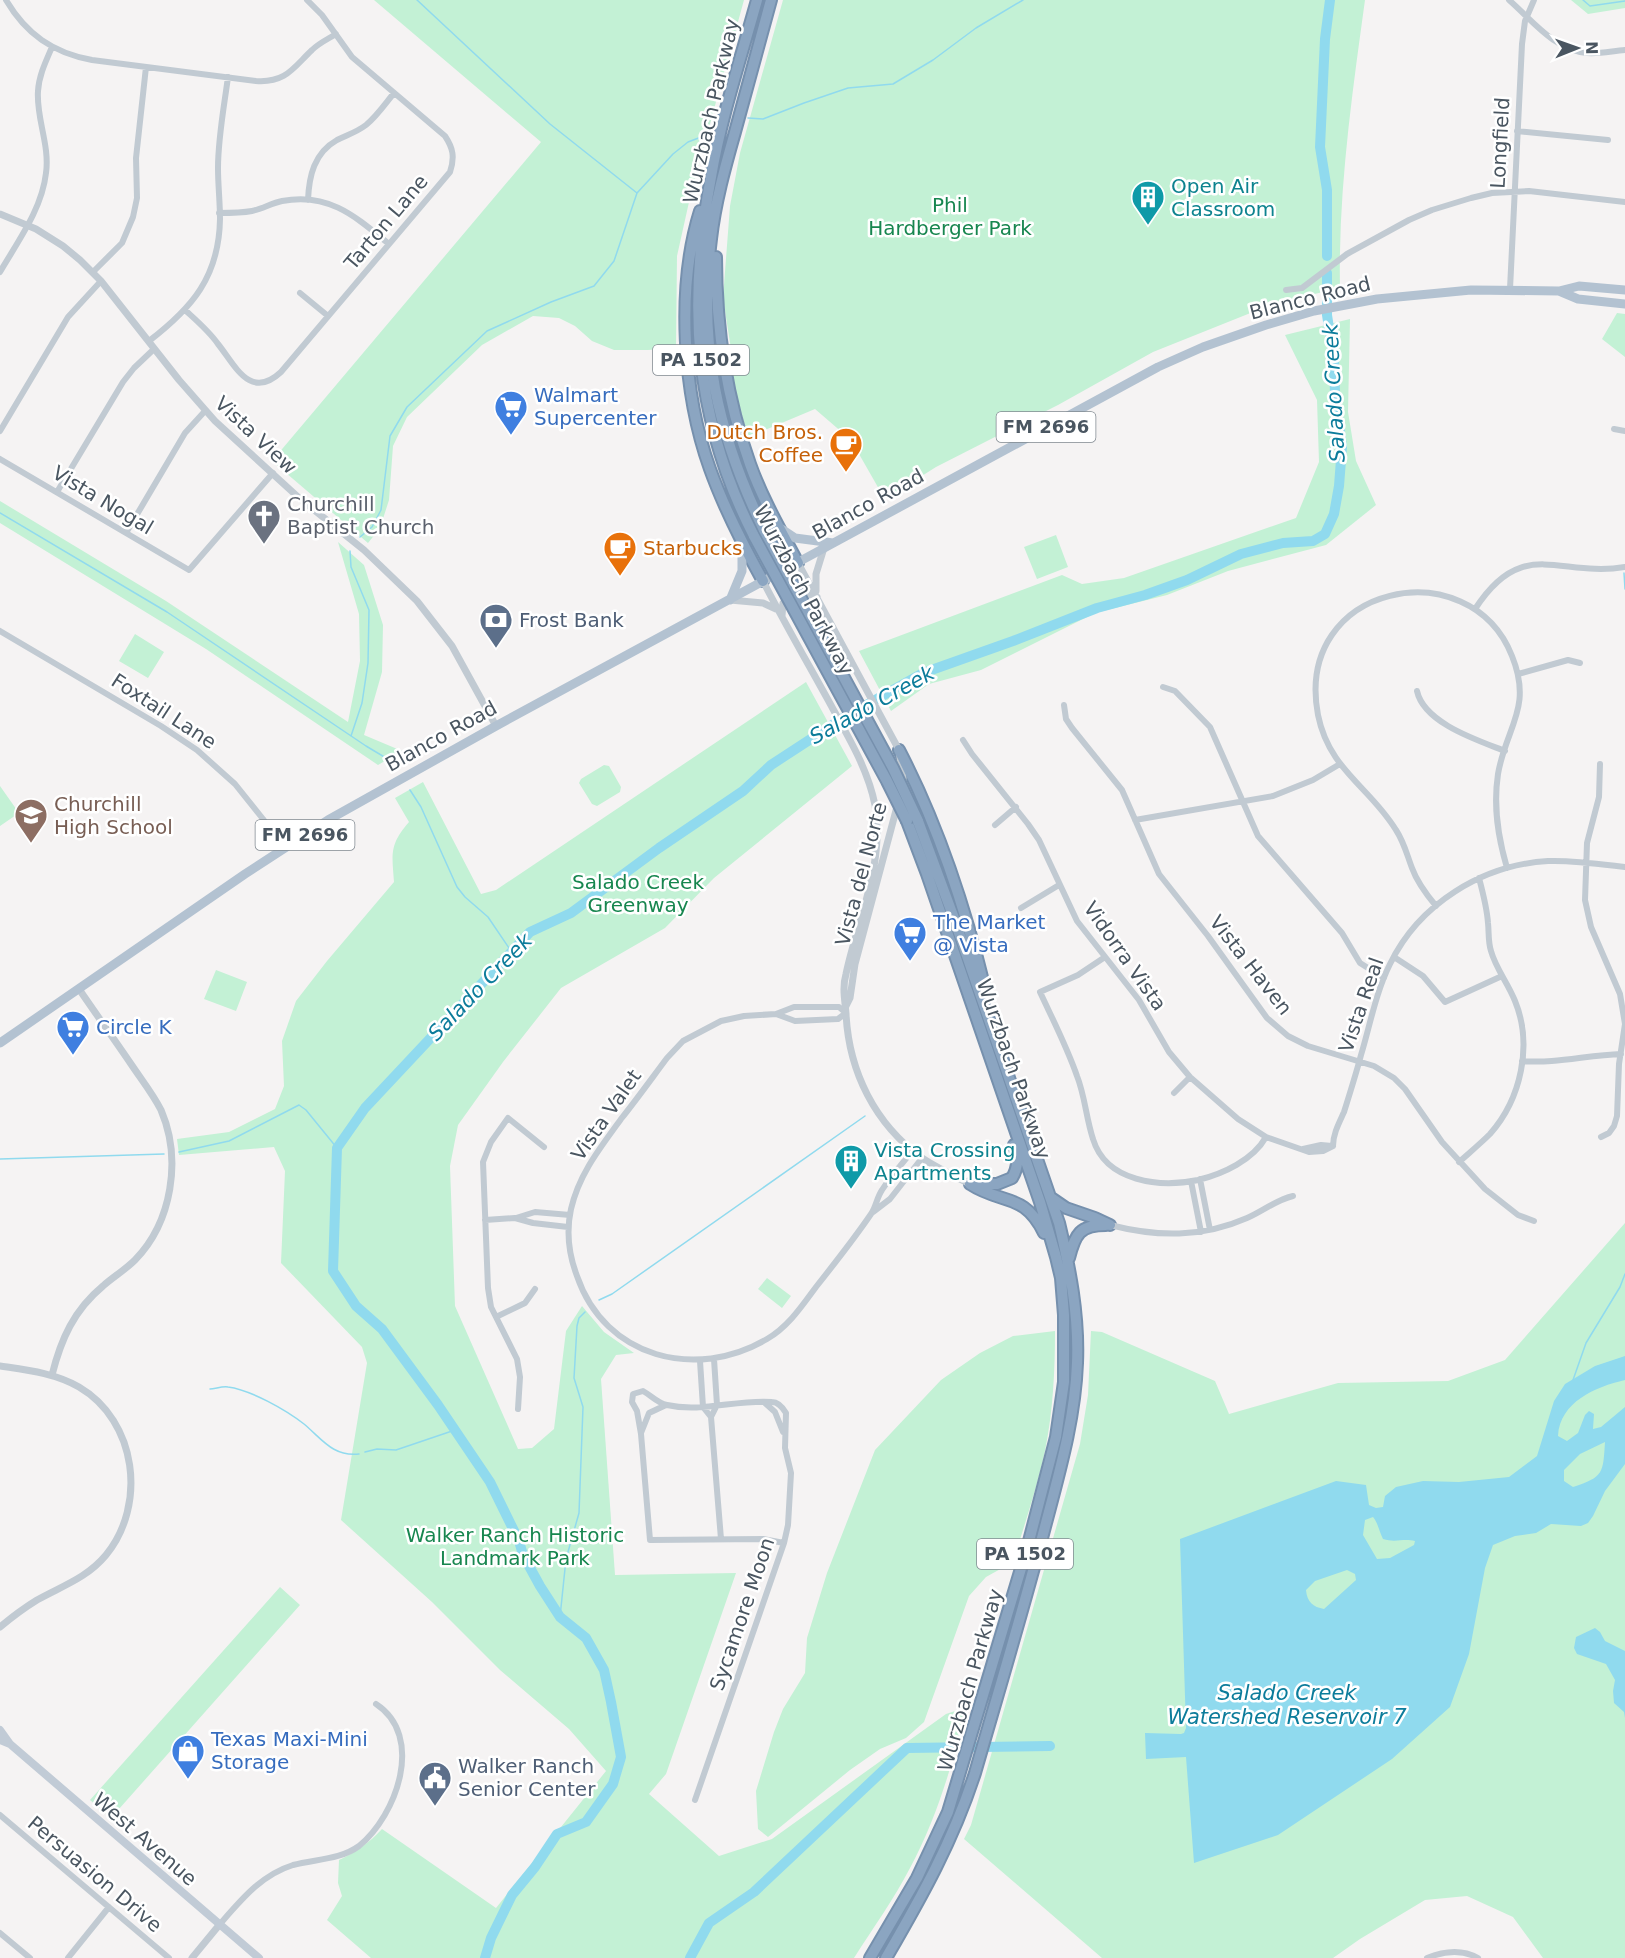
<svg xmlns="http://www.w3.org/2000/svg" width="1625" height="1958" font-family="'DejaVu Sans',sans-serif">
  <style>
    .green { fill: #c3f1d5 }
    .water { fill: #90daee; fill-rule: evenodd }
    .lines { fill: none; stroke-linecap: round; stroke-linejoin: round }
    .stream { stroke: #90daee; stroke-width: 1.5 }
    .river { stroke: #90daee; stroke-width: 10 }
    .motorway-casing { stroke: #7690ad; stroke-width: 14 }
    .minor { stroke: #c1cad2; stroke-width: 6 }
    .tertiary { stroke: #c1cad2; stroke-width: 7 }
    .secondary { stroke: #c1cbd6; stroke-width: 8 }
    .primary { stroke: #b3c2d1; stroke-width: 9 }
    .motorway { stroke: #8ba5c1; stroke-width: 10 }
    .motorway-bridge-casing { stroke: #7690ad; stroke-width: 14; stroke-linecap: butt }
    .motorway-bridge { stroke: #8ba5c1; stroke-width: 10 }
    .labels { text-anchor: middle; stroke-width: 5; stroke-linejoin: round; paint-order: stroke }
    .shield { fill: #fff; stroke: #808990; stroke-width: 1.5 }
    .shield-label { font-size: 18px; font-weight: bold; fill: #4a5661 }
    .street-label { font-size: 20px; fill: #4a5661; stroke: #fff }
    .culture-label { font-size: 20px; fill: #0d838f; stroke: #fff; text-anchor: start }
    .park-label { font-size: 20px; fill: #17864f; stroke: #fff }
    .shop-label { font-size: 20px; fill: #366cbe; stroke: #fff; text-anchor: start }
    .food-label { font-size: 20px; fill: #c56008; stroke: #fff; text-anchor: end }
    .worship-label { font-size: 20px; fill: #5b616d; stroke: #fff; text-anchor: start }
    .service-label { font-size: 20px; fill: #4e5e75; stroke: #fff; text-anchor: start }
    .education-label { font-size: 20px; fill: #785e54; stroke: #fff; text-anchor: start }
    .water-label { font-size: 21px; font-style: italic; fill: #0c7c9b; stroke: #fff }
  </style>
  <rect width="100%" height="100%" fill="#f5f3f3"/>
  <path class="green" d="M374,0H744L691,193L677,256L676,348L648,350H614L592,341L575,326L559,318L533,316L482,345L407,417L393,446L389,500L380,528L368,543L272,461L541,142Z
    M783,0H1365C1352,95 1338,192 1340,288L1289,300L1253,312L1153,352L1058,405L936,467L898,491L883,496L851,440L815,409L748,437L736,395L727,350L731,349L723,298L730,206L740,153Z
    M1571,0H1625V8L1588,14Z
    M1617,313L1625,314V357L1602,339Z
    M1350,319L1348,412L1356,461L1376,505L1326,545L1228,571L1167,595L1095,613L981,670L929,684L891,711L859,651L1062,575L1082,584L1124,578L1296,518L1319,462L1317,400L1285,335Z
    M0,501L166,601L348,722L360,661L359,614L338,542L364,565L383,625L382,672L364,735L402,751L378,765L206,649L0,523Z
    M1056,535L1068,567L1037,579L1024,547Z
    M135,634L164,652L148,678L119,661Z
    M806,682L852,766L714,878L665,928L561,988L503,1062L458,1125L450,1166L455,1306L518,1449L532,1448L554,1429L566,1331L582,1306L604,1332L634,1353L616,1355L601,1379L615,1575L736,1573L666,1774L649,1794L719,1856L772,1839L946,1714L967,1707C953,1762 937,1818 910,1868C894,1899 873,1928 854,1958H371L327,1920L342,1896L338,1883L339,1860C356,1852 369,1843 382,1829L496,1908L606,1771L569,1729L500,1670L432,1602L341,1520L367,1363L362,1347L281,1263L285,1171L274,1147L179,1155L177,1139L229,1132L275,1109L284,1086L282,1041L296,1001L327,961L394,882C392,854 389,845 409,822L395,798L423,782L481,894L496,890Z
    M604,765L609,766L621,787L620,792L597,806L592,804L579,783L581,779Z
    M0,786L19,813L0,826Z
    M216,970L247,982L236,1011L204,999Z
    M1625,1223V1958H1543L1513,1917L1467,1896L1425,1900L1360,1939L1333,1958H1102L964,1839L971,1825L1080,1444L1088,1395L1091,1331L1102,1332L1215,1381L1229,1414L1338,1383L1448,1381L1505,1360Z
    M767,1278L791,1296L782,1308L758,1289Z
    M1055,1331C1055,1372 1053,1411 1045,1451C1037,1488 1024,1526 1013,1562L986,1577L969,1596L924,1722L906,1738L880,1749L850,1770L768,1837L758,1829L756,1791L774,1732L783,1709L805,1673L807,1638L827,1573L875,1450L941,1380L980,1353L1013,1336Z
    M280,1587L300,1605L111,1818L90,1800Z"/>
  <path class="water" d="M1625,1356V1380C1595,1387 1560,1402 1558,1436L1567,1441L1578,1433L1585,1415L1589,1411L1594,1414L1593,1429L1601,1427L1625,1407V1464L1605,1491L1593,1516L1588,1523L1581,1526L1551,1524L1536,1533L1515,1536L1493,1545L1485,1568L1469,1654L1450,1707L1392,1759L1278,1835L1194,1863L1186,1757L1146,1759L1145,1733L1181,1734L1184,1733L1186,1728L1180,1539L1336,1481L1366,1485L1369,1505L1376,1508L1383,1507L1385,1496L1396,1487L1423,1481L1459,1482L1509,1477L1537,1456L1554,1401L1565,1384L1595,1366ZM1605,1442C1603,1473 1604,1477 1573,1487L1564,1481V1470L1580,1454ZM1373,1517C1378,1523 1379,1531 1383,1539C1396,1543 1403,1538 1415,1541L1414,1545L1390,1558L1377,1559L1363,1535L1365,1520ZM1347,1570L1355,1574L1356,1580L1324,1609C1313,1607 1307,1602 1306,1590L1315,1581Z
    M1595,1628L1600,1632L1605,1641L1625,1651V1718L1624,1712L1614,1703L1613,1691L1615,1680L1606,1664L1577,1654L1574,1648L1576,1637Z"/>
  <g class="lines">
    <path class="stream" d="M417,0L550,124L637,193
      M1583,0L1590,6L1625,1
      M748,118L763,119L804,103L848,88L893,84L933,60L976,28L1023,0
      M0,513L167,612L366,746L396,764
      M360,537L372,527L381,510L390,436L407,407L487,331L551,302L594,286L614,261L637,193L673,154L688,142L709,134
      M350,551L351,567L369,610L368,663L362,703L351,736
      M1624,573L1625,589
      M410,790L421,807L457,887L465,897L488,917L511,951
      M179,1152L229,1141L299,1105L306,1110L337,1148
      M0,1159L164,1154
      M599,1300L612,1294L865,1116
      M1573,1380L1586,1343L1620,1287L1625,1274
      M210,1389C215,1389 222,1386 228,1387C251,1390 286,1410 304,1424C322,1439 333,1457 359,1454
      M365,1452L377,1449L396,1450L455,1430
      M560,1617L566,1559L579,1513L583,1407L574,1378L577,1326L579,1318L585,1312"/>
    <path class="river" d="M1327,256V190L1320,147L1325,39L1330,0
      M485,1958L491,1938L512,1895L535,1867L557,1834L586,1822L613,1784L621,1757L611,1702L604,1670L586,1638L560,1617L540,1586L523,1555L519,1541L490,1482L438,1405L382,1329L356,1306L333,1271L337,1148L365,1108L530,932L571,913L659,848L743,791L771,765L843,718L923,673L1013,641L1097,608L1145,595L1187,580L1241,554L1283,543L1313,541L1325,534L1334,514L1339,486L1342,447L1335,393L1334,360L1327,315V273
      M690,1958L709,1923L754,1892L907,1748L1050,1746"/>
    <g class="motorway-casing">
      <path id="motorway" d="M700,211C676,288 683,394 710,469C724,508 743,545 763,581
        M716,257C716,328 726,397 750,464C762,498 781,531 798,563
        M764,530C717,434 698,345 711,239C715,203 725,167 735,132C747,88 759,44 771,0
        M754,536C694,419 687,305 711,177C721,117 741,58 757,0
        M899,750C938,825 965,907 985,989
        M970,1184H997L1012,1178C1019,1166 1018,1157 1014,1145
        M970,1184C1002,1205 1024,1192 1044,1233
        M1050,1197L1066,1208L1095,1218L1110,1225
        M1069,1258C1075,1234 1080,1225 1106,1225
        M870,1958L917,1878L948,1812L1028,1545L1056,1437L1064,1382V1315L1061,1278L1056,1257L1040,1202L927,874L907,821
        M886,1958C922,1896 953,1841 975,1773C999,1690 1024,1607 1046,1523C1060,1470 1075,1418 1077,1363C1079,1315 1070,1269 1059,1223L955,921L918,821"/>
    </g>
    <path class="minor" d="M6,0C26,34 53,53 92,60L256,81C286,83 293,68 312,50C319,43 328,39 336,34
      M1509,0C1532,20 1554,50 1587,53C1600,54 1612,51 1625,50
      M1517,131L1608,140
      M308,200C309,176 314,153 337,140C347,135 357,132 366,125C377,116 385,104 394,93
      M219,213C230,213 241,213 252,211C262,209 272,203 282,201C329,192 356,217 389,244
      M0,272C18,241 42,209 46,173C50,145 36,118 38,91C39,75 46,61 52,47
      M93,272L122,243L133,217L137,198L136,158L146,67
      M1510,289L1522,44L1525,21L1534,0
      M1286,290L1302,288L1347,254L1409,220L1432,210L1471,198L1492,193L1529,191L1625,202
      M300,293L328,316
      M185,310C197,321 209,331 218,344C235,365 250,401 281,372L450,172C455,157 453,148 445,136L352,57L322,15L307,0
      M149,341C192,308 219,277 220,219C220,202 218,185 218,168C218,138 224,107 228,77
      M1614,429L1625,431
      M0,431L68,317L101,281
      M0,459L189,570L273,473
      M57,492L123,382L134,368L154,349
      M126,533L185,433L205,411
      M1475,609C1523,535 1559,578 1625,567
      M0,631L161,726L197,750L235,784L263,819L283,849
      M1518,674L1568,660L1580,663
      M1163,687L1175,691L1210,727L1258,836L1342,933L1360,963L1384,978
      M1417,691C1424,723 1477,740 1505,751
      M1064,705L1066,719L1072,728L1122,790L1159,874L1208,936L1267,1018L1288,1036L1308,1046L1374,1066L1394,1078L1405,1089L1442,1142L1485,1189L1518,1215L1534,1221
      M963,740L972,754L1028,824L1039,840L1077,921L1139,1000L1169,1052L1190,1077L1238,1119L1266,1137L1309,1152L1323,1151L1333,1146
      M1600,764L1599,797L1587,843L1585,900L1591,927L1620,994L1625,1024L1619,1064L1617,1116L1614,1126L1609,1133L1601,1137
      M1135,820L1273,796L1313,780L1340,764
      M995,825L1016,807
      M1436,906C1426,894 1417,882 1412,868C1407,855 1404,842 1396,830C1370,787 1329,770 1318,715C1293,583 1470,549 1512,656C1533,708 1506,727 1498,774C1493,807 1498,837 1507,868
      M1021,908L1059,885
      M1105,957L1078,975L1040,992C1053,1020 1067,1047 1077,1076C1085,1096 1086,1118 1093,1139C1106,1182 1160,1188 1198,1180C1223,1174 1253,1160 1266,1137
      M1394,957L1423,976L1445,1002L1502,976
      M776,1014L795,1021L838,1019L846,1013L839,1007H794L776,1014L744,1016L721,1021L683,1041L667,1058C652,1078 637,1099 621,1119C600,1148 579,1174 571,1209C566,1232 569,1255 577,1276C605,1358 696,1381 767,1339C788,1327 802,1306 816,1287C835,1263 854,1239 871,1214C876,1207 877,1197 882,1190C891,1176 903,1163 913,1150
      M1522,1061C1556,1064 1587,1055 1621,1054
      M1174,1093L1190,1077
      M1333,1146C1333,1134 1339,1123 1344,1112C1350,1093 1356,1074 1361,1055C1370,1025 1376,992 1390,964C1419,904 1482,865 1548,861C1573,860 1600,864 1625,867
      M1303,1149L1321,1145L1332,1146
      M1459,1162C1469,1153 1480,1144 1490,1134C1521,1099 1533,1045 1515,1001C1508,983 1496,969 1491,951C1488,942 1489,932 1488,923C1487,908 1483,893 1479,878
      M1200,1179L1210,1230
      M1191,1181L1201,1232
      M873,1212L890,1199L922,1158
      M516,1218L535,1212L570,1215
      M485,1220L515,1218L533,1223L568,1227
      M1110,1225C1157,1237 1202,1238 1247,1218C1263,1211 1276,1200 1293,1196
      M496,1317L525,1303L535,1289
      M714,1359L717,1405L711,1417L721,1539
      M700,1361L703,1407L711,1417
      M765,1403L775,1412L783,1432
      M518,1409L520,1377L517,1359L491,1307L488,1288L483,1162L491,1142L508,1118L544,1147
      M641,1433L649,1413L666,1405
      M695,1800L784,1543L788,1525L791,1473L785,1448L786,1413C783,1408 778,1402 772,1402C737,1399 702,1413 667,1405C657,1403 652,1396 643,1391L633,1394L632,1402L637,1411L641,1434L650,1540L763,1539L784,1543
      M0,1815L169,1958
      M220,1924C241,1900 261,1875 293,1865C315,1859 340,1860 359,1846C397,1815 425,1736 376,1704
      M0,1933L30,1958
      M68,1958L109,1907
      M1427,1958C1444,1951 1462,1949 1478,1958"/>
    <path class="tertiary" d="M0,214L36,229L63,246L80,260L101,281L179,380L215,421L298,497L364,550L417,601L452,646L496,726
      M798,563L899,750L903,778L902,786
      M763,581C785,624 810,667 833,709C850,740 868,770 875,805C885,865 858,917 846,974C842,988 845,1000 846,1014C849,1072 875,1124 922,1158C937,1168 954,1176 970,1184
      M816,591V574L824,548
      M730,600L763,603L776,609
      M782,616L783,603C794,593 803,591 817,597
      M846,1006L850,998L855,964L898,803
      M0,1366C27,1370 55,1373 79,1387C137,1421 147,1505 106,1555C87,1578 62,1586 37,1600C24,1608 12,1617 0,1627
      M52,1375C61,1339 74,1310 103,1286C113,1277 125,1270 135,1260C172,1222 182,1159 161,1110C153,1094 141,1079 131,1064C114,1039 96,1014 79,989
      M192,1958L220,1924"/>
    <path class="secondary" d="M0,1730L10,1744
      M0,1740L10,1744L259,1958"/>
    <path class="primary" d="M1559,291L1578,299L1625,304
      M780,528L795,538L833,543
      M730,600L742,571V543
      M0,1043L245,874L328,820L496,726L1158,367L1203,347L1266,325L1314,311L1377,299L1471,290L1559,291L1579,286L1625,290"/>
    <use href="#motorway" class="motorway"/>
    <g class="motorway-bridge-casing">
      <path id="motorway-bridge" d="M764,530L893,768L918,821
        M754,536L887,781L907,821"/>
    </g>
    <use href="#motorway-bridge" class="motorway-bridge"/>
  </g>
  <defs>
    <g id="building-pin" transform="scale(1.725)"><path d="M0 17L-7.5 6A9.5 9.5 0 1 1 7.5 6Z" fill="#0f9aa8" stroke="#fff"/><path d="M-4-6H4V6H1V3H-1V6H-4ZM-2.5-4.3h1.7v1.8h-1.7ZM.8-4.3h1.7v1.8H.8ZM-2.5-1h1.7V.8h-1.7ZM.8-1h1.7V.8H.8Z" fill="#fff"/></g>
    <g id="supermarket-pin" transform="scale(1.725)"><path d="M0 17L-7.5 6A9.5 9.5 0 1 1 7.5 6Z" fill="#3f7fe0" stroke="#fff"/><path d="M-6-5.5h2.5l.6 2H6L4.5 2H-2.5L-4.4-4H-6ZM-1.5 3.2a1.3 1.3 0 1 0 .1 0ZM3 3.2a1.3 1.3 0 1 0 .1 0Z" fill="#fff"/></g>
    <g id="cafe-pin" transform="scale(1.725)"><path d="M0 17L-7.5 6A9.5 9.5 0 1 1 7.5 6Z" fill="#e8710a" stroke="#fff"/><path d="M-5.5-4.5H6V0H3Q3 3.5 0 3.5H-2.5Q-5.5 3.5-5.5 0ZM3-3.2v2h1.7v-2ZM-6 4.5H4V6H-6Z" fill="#fff"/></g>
    <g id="church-pin" transform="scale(1.725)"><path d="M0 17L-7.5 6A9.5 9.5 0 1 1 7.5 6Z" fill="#6b7280" stroke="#fff"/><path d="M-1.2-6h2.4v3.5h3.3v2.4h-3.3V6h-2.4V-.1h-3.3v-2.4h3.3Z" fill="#fff"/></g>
    <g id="bank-pin" transform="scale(1.725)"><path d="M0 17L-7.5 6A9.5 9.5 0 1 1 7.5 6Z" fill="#5c6f8a" stroke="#fff"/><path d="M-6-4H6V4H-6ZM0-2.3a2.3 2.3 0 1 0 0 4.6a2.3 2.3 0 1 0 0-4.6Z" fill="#fff"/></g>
    <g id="school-pin" transform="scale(1.725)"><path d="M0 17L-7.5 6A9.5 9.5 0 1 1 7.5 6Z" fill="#8d6e63" stroke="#fff"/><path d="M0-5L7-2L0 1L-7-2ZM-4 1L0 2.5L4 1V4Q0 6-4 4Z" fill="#fff"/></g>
    <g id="shop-pin" transform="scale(1.725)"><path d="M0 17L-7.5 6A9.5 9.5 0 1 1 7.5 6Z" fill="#3f7fe0" stroke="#fff"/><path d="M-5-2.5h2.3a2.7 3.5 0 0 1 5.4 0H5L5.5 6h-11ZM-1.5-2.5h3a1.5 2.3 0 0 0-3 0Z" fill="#fff"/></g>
    <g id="civic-pin" transform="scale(1.725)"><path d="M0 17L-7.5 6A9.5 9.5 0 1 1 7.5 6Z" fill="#5c6f8a" stroke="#fff"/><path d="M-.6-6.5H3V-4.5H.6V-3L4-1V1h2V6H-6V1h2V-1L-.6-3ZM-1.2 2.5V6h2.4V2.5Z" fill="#fff"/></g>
  </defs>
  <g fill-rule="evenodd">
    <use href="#building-pin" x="1148" y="197"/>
    <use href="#supermarket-pin" x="511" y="407"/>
    <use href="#cafe-pin" x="846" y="444"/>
    <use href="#church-pin" x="264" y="516"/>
    <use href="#cafe-pin" x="620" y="548"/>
    <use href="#bank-pin" x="496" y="620"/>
    <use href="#school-pin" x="31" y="815"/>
    <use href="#supermarket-pin" x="910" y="933"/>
    <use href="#supermarket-pin" x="73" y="1027"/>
    <use href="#building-pin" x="851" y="1161"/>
    <use href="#shop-pin" x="188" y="1751"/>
    <use href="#civic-pin" x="435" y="1778"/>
  </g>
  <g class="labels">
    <g class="shield">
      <rect x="653" y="345" width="96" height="30" rx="4.5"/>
      <rect x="996.5" y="412" width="99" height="30" rx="4.5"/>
      <rect x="255.5" y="820" width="99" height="30" rx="4.5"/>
      <rect x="977" y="1539" width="96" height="30" rx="4.5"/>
    </g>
    <g class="shield-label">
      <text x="701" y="366">PA 1502</text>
      <text x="1046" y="433">FM 2696</text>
      <text x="305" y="841">FM 2696</text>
      <text x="1025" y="1560">PA 1502</text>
    </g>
    <g class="street-label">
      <text transform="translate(711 111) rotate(-77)" y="7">Wurzbach Parkway</text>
      <text transform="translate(1500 143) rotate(-87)" y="7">Longfield</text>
      <text transform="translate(386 222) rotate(-50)" y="7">Tarton Lane</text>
      <text transform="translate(1310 298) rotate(-14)" y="7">Blanco Road</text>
      <text transform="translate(256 435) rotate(43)" y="7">Vista View</text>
      <text transform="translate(103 500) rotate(31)" y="7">Vista Nogal</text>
      <text transform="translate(868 504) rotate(-29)" y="7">Blanco Road</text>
      <text transform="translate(804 590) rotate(62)" y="7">Wurzbach Parkway</text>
      <text transform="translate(164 711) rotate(33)" y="7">Foxtail Lane</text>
      <text transform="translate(441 736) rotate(-29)" y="7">Blanco Road</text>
      <text transform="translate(861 874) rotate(-75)" y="7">Vista del Norte</text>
      <text transform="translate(1125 956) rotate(55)" y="7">Vidorra Vista</text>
      <text transform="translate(1251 965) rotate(52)" y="7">Vista Haven</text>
      <text transform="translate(1361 1005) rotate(-71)" y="7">Vista Real</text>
      <text transform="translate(1014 1069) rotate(71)" y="7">Wurzbach Parkway</text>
      <text transform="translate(606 1115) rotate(-55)" y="7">Vista Valet</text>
      <text transform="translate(742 1614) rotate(-71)" y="7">Sycamore Moon</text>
      <text transform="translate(970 1680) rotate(-74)" y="7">Wurzbach Parkway</text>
      <text transform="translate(145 1839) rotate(41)" y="7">West Avenue</text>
      <text transform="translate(95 1874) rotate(40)" y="7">Persuasion Drive</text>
    </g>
    <g class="culture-label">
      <text x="1171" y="193">Open Air<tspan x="1171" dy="23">Classroom</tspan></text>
      <text x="874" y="1157">Vista Crossing<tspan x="874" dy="23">Apartments</tspan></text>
    </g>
    <g class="park-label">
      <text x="950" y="212">Phil<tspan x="950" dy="23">Hardberger Park</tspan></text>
      <text x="638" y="889">Salado Creek<tspan x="638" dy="23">Greenway</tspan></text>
      <text x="515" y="1542">Walker Ranch Historic<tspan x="515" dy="23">Landmark Park</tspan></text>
    </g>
    <g class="shop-label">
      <text x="534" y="402">Walmart<tspan x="534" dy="23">Supercenter</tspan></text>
      <text x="933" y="929">The Market<tspan x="933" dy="23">@ Vista</tspan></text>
      <text x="96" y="1034">Circle K</text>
      <text x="211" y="1746">Texas Maxi-Mini<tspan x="211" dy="23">Storage</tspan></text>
    </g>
    <g class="food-label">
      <text x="823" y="439">Dutch Bros.<tspan x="823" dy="23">Coffee</tspan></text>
      <text x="643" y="555" text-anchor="start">Starbucks</text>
    </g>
    <g class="worship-label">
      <text x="287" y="511">Churchill<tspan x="287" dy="23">Baptist Church</tspan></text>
    </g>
    <g class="service-label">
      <text x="519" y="627">Frost Bank</text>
      <text x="458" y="1773">Walker Ranch<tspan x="458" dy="23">Senior Center</tspan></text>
    </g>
    <g class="education-label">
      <text x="54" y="811">Churchill<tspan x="54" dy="23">High School</tspan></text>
    </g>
    <g class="water-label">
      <text transform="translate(1334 393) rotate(-93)" y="7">Salado Creek</text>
      <text transform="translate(872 705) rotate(-29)" y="7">Salado Creek</text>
      <text transform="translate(480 987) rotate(-46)" y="7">Salado Creek</text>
      <text x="1287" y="1700">Salado Creek<tspan x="1287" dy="24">Watershed Reservoir 7</tspan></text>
    </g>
  </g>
  <g transform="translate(1577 48) rotate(89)" stroke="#ffffff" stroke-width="4.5" paint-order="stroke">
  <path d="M0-4.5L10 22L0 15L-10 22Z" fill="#4a5661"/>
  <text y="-9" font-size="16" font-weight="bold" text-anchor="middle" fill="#4a5661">N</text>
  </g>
</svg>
